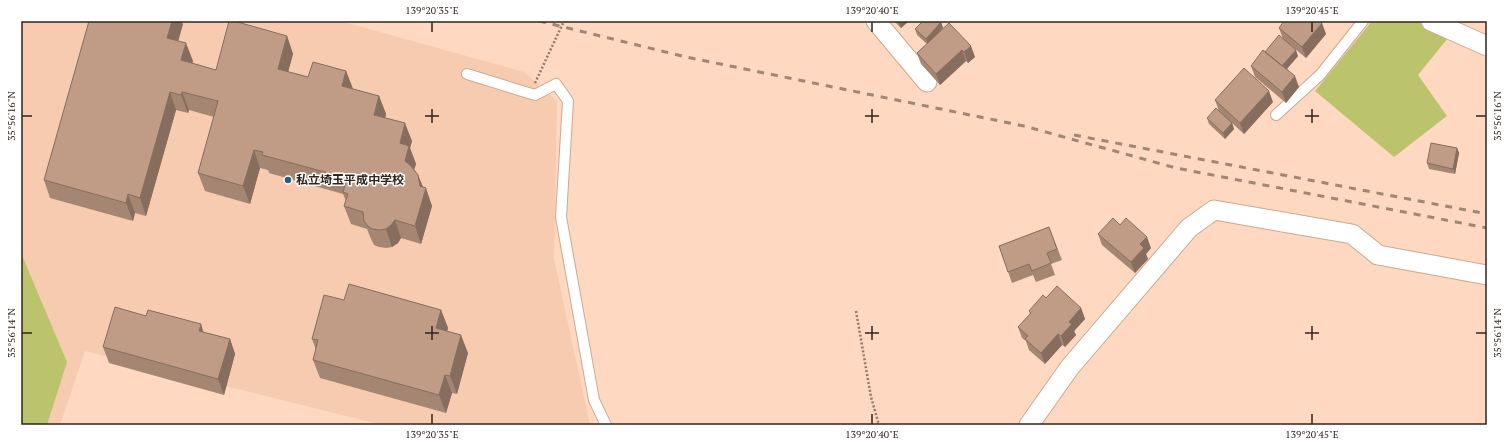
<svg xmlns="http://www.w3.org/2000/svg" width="1508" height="446" font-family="'PT Serif','Noto Sans JP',serif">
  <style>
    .built { fill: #f7cbaf }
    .green { fill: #bbc46d }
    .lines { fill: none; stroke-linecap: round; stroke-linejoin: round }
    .lane-casing { stroke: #cca891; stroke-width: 12 }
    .street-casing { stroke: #cca891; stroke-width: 21 }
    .path { stroke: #92796a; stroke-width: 2.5; stroke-dasharray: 2 2; stroke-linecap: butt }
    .lane { stroke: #fff; stroke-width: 10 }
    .street { stroke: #fff; stroke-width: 19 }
    .rail { stroke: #a18675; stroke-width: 3; stroke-dasharray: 7 7; stroke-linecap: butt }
    .path-bridge { stroke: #92796a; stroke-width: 2.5; stroke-dasharray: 2 2; stroke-linecap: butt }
    .wall { fill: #a58673 }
    .shaded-wall { fill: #866d5e }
    .building { fill: #c09c86; stroke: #866d5e }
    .ticks { fill: none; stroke: #32241c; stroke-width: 1.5 }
    .poi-dot { fill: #295f7a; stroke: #fff; stroke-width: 1.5 }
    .labels { text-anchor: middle; stroke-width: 3; stroke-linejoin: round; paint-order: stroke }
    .poi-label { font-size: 12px; font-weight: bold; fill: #32241c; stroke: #fff; text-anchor: start }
    .neatline { fill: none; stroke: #32241c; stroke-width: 1.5 }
    .ticks-label { font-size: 10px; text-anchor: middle; fill: #32241c }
  </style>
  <rect width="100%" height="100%" fill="#fed8c1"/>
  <path class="built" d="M21,21H340L524,72L557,101L554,259L590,425H382L85,351L60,425H21Z"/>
  <path class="green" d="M1372,21H1418L1448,38L1418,75L1447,116L1394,157L1315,91Z
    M21,253L67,362L47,425H21Z"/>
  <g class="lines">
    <g class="lane-casing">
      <path id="lane" d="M467,74L535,95L556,84L568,101L561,217L594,400L606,425
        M1276,115L1320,75L1363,21"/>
    </g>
    <g class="street-casing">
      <path id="street" d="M876,21L927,82
        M1431,21L1487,46
        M1029,425L1070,367L1189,228L1214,210L1352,234L1378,255L1487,275"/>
    </g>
    <path class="path" d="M856,311L871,397L879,425"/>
    <use href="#lane" class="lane"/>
    <use href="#street" class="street"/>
    <path class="rail" d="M539,21L686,57L1024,126L1176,168L1487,228
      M1074,135L1487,214"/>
    <path class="path-bridge" d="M535,83L564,21"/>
  </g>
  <path class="wall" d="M894,21H909L901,28Z
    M941,22L943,28L940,31L975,57L968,63L966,61L940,85L921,64L917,53L927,44L917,35L915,29Z
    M183,24L178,41L193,61L192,63L216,70L287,36L293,54L288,72L308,77L346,71L353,89L379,96L386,114L385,118L412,141L410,148L416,164L414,169L418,175L423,187L432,206L421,244L401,238L398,243L392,247L386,248L379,247L374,245L371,239L367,229L351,224L344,206L346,201L343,194L269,173L268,170L260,168L250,204L205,191L198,173L214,117L189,110L188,113L176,110L146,216L135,213L133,221L50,198L44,180Z
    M1279,28L1326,34L1306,58L1288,43L1298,56L1287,69L1299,87L1286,103L1255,77L1251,66L1283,39Z
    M1215,100L1273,102L1244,134L1232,123L1234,129L1225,139L1209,124L1207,118L1219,111Z
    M1457,148L1459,153L1455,174L1429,169L1427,163Z
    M1120,225L1151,248L1146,254L1148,259L1135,273L1102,245L1098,234Z
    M1049,227L1062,260L1051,264L1055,275L1036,282L1033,275L1012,283L999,246Z
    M1046,298L1081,308L1085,319L1074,331L1076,335L1065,347L1062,345L1045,364L1029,350L1026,341L1022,338L1018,327L1030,314L1029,311Z
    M344,300L441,310L448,328L447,331L468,353L457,394L452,393L446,413L320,378L313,360L316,350L312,339Z
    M203,332L230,339L235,354L224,395L109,363L103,347Z"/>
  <path class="shaded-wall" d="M172,21H181L183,24L174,56L167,38Z
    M898,21H909L901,28Z
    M941,22L943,28L928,45L926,39Z
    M1322,23L1326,34L1306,58L1302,47Z
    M287,36L293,54L284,87L278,69Z
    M186,43L193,61L188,79L181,60Z
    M971,46L975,57L968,63L964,52Z
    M962,50L966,61L940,85L936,74Z
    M1296,50L1298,56L1284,72L1282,66Z
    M346,71L353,89L342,86Z
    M1295,76L1299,87L1286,103L1282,92Z
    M1269,91L1273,102L1244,134L1240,123Z
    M170,92L176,110L146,216L140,198Z
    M182,92L189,110L188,113L181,95Z
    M379,96L386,114L381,133L374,115Z
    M405,123L412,141L410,148L416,164L411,179L405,161L400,143Z
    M1232,123L1234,129L1225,139L1223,133Z
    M1457,148L1459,153L1455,174L1453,169Z
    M254,150L260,168L250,204L243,186Z
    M418,175L425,192L426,188L432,206L421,244L415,226L420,186Z
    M128,194L135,213L133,221L126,203Z
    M395,220L401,238L398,243L392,247L386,229Z
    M1147,237L1151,248L1146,254L1148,259L1135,273L1131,262L1140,244Z
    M1081,308L1085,319L1074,331L1076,335L1065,347L1061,336L1069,322Z
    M441,310L448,328L443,346L436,328Z
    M201,324L206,340L199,331Z
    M1058,334L1062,345L1045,364L1041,353Z
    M461,335L468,353L457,394L450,376Z
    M230,339L235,354L224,395L218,379Z
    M445,375L452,393L446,413L439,395Z"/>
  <path class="building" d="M89,21H172L167,38L186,43L181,60L216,70L229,21H234L287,36L278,69L308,77L313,62L346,71L342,86L379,96L374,115L405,123L400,143L409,146L405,161L411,166L418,175L420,186L426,188L415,226L395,220L391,225L386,229L379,230L372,229L368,226L364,221L363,212L344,206L348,194L343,192L347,178L262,155L263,152L254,150L243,186L198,173L218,101L182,92L181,95L170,92L140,198L128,194L126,203L44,180Z
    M923,21H939L941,22L926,39L915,29Z
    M1284,21H1319L1322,23L1302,47L1279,28Z
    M949,23L971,46L964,52L962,50L936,74L917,53Z
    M1279,35L1296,50L1282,66L1265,52Z
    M1263,50L1295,76L1282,92L1251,66Z
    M1244,68L1269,91L1240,123L1215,100Z
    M1216,108L1232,123L1223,133L1207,118Z
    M1431,143L1457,148L1453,169L1427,163Z
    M1113,218L1120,225L1126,218L1147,237L1140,244L1144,248L1131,262L1098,234Z
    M1049,227L1057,249L1047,253L1051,263L1032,271L1029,264L1008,272L999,246Z
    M349,284L441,310L436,328L461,335L450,376L445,375L439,395L313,360L318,340L312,339L324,295L344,300Z
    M1057,286L1081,308L1069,322L1072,324L1061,336L1058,334L1041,353L1025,339L1028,336L1018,327L1031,313L1029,311L1043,295L1046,298Z
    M115,307L146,316L148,310L201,324L199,331L230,339L218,379L103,347Z"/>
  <path class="ticks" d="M432,22V32M872,22V32M1312,22V32M432,109V123M872,109V123M1312,109V123M22,116H32M425,116H439M865,116H879M1305,116H1319M1476,116H1486M432,326V340M872,326V340M1312,326V340M22,333H32M425,333H439M865,333H879M1305,333H1319M1476,333H1486M432,414V424M872,414V424M1312,414V424"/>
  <circle class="poi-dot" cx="288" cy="180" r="4"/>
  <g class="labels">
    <g class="poi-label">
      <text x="296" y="184">私立埼玉平成中学校</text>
    </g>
  </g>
  <rect width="1508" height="446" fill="none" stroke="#ffffff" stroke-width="44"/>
  <rect x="22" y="22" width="1464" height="402" class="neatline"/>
  <g class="ticks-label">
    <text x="432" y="14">139°20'35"E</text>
    <text x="872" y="14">139°20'40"E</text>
    <text x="1312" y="14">139°20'45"E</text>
    <text transform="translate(11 116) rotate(-90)" y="4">35°56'16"N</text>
    <text transform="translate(1497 116) rotate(-90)" y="4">35°56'16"N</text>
    <text transform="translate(11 333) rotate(-90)" y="4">35°56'14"N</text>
    <text transform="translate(1497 333) rotate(-90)" y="4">35°56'14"N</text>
    <text x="432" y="438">139°20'35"E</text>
    <text x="872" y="438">139°20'40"E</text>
    <text x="1312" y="438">139°20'45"E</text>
  </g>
</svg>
